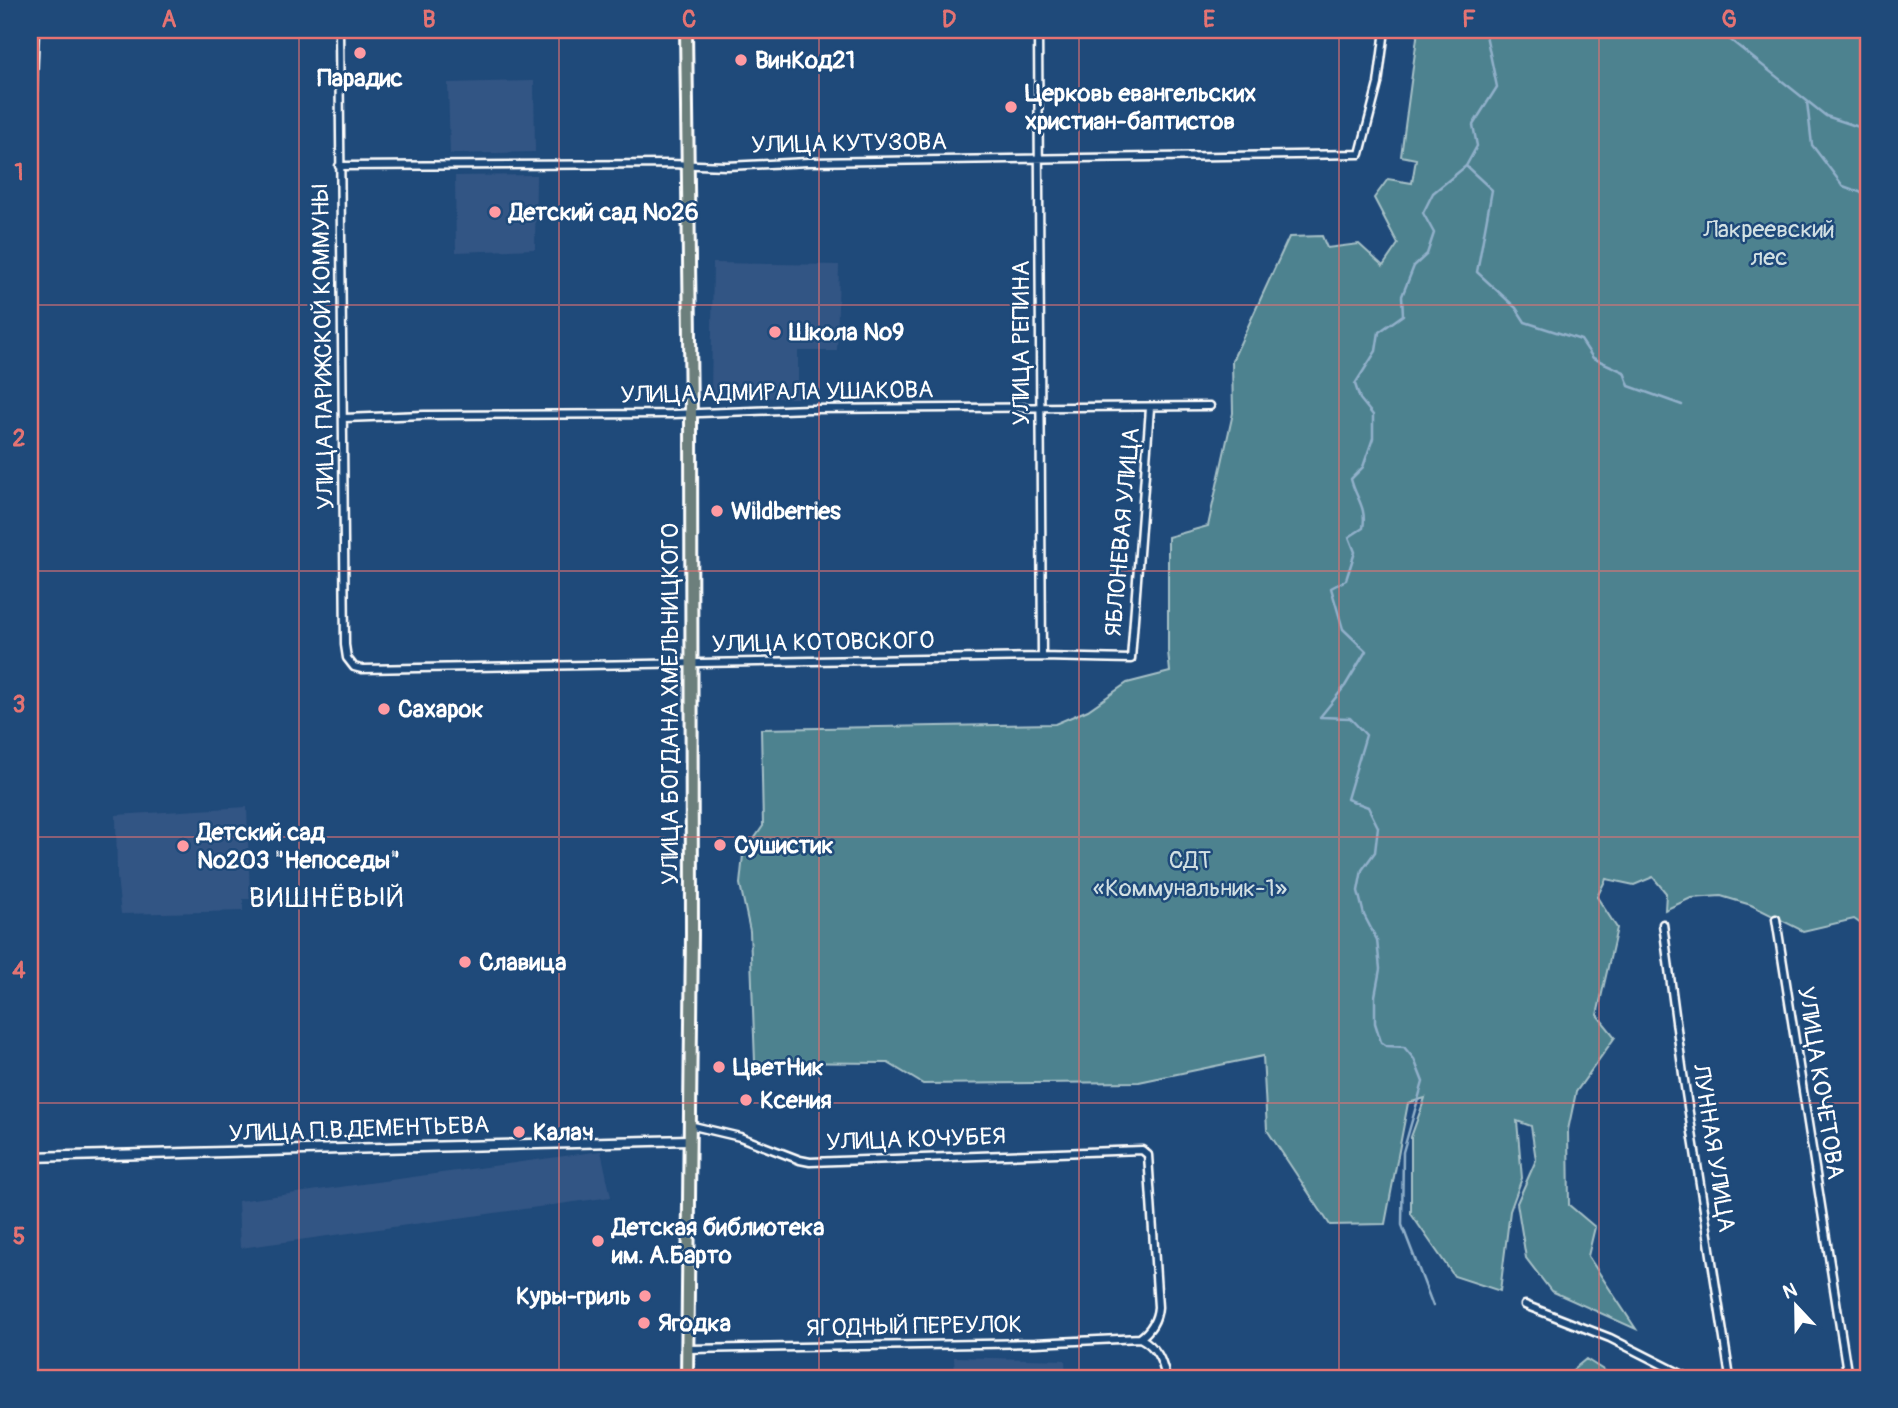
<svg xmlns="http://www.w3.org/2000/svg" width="1898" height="1408" font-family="Pangolin,sans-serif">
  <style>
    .built { fill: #335584 }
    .green { fill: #4d828f; stroke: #a6c0c7; stroke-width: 2 }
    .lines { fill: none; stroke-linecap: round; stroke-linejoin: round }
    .stream { stroke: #91b0ca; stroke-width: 2.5 }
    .minor-casing { stroke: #fff; stroke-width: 11 }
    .tertiary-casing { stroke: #fff; stroke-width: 13 }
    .secondary-casing { stroke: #fff; stroke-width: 15 }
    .primary-casing { stroke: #fff; stroke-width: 16 }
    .minor { stroke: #1f4a7a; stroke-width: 6 }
    .tertiary { stroke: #1f4a7a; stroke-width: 8 }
    .secondary { stroke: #1f4a7a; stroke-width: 10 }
    .primary { stroke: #6c7f7c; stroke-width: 10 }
    .grid { fill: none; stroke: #e47373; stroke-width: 2; stroke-opacity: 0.55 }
    .poi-dot { fill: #ff9aa2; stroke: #1f4a7a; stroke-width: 2.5 }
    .labels { text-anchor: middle; stroke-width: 5; stroke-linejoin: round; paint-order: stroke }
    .poi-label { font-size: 24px; font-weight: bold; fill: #fff; stroke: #1f4a7a; text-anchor: start }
    .street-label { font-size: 24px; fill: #fff; stroke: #1f4a7a }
    .park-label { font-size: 24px; fill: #d2e0e3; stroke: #1f4a7a }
    .quarter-label { font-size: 28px; letter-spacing: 2px; fill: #fff; stroke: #1f4a7a }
    .neatline { fill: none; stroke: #e47373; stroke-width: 2.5 }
    .grid-label { font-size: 23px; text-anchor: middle; font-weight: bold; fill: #e47373 }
  </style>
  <rect width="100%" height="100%" fill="#1f4a7a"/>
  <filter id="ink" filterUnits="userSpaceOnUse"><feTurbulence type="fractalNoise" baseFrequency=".0143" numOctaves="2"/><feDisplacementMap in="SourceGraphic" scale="14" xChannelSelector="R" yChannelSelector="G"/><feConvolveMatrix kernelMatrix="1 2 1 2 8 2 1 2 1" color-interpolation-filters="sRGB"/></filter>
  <g filter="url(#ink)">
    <path class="built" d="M534,81L535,152L450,154L448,83Z
      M536,175L535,249L456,252L455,176Z
      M713,263L839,265L837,351H798V398L711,397Z
      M247,807L250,899H243V911L121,914L117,876L116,815Z
      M601,1151L611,1197L240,1248L238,1201Z
      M954,1357L1065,1360L1066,1378H955Z
      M528,1374L527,1378H142V1375Z"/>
    <path class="green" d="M1418,30H1868V929L1854,919L1803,931L1751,905L1721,896L1691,898L1665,910L1666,893L1653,877L1634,885L1606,879L1597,897L1617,928L1597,1015L1615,1037L1576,1092L1568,1130L1569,1205L1595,1227L1588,1256L1636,1329L1551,1291L1526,1258L1517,1203L1536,1160L1531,1126L1517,1121L1522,1178L1510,1211L1500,1291L1454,1276L1411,1214V1137L1425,1098L1408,1103L1385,1224L1330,1225L1267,1130L1263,1056L1139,1082L923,1084L888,1063L755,1062L750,931L740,884L743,855L763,826L761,729L1055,724L1088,710L1127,683L1170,672L1168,651V537L1208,526L1233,413L1232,361L1289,237L1322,236L1327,248L1359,244L1383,266L1398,244L1374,198L1388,179L1412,183L1416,159L1401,156Z
      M1586,1359L1616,1378H1563Z"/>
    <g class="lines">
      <path class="stream" d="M1718,30L1826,116L1868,130
        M1807,102L1812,145L1843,186L1868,195
        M1466,166L1492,190L1477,272L1516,308L1525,322L1581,340L1593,358L1624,372L1629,386L1682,405
        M1433,1306L1402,1225L1403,1152L1423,1082L1414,1059L1404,1047L1387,1046L1381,1042L1375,1023V996L1380,969L1377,940L1364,915L1358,891L1362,870L1375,852L1378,827L1368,807L1347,799L1366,735L1350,718L1320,717L1345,686L1366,651L1343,629L1331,588L1346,580L1355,552L1349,537L1363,528C1367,507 1356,499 1351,479L1363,467L1373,438V415L1360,399L1355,384L1376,351L1379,332L1403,315L1402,296L1414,266L1427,254L1434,233L1423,213L1433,193L1466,166L1477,146L1473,125L1497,87L1485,30
        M1436,1375L1437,1378"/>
      <g class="minor-casing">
        <path id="minor" d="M339,30L345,645L347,658L354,667L362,669L1042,657L1131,659L1150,408
          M1038,30L1042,657
          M339,166L669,164L727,166L808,162L1360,154L1378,84L1385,30
          M344,418L424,415L673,414L809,409L1210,406
          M1776,919L1848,1378
          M1663,924L1683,1074L1730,1378
          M689,1125L740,1137L800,1160L810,1162L1142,1150L1148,1155L1158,1307C1157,1320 1151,1330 1140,1338
          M1525,1305L1610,1338L1689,1378
          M1140,1338C1157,1347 1162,1360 1166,1378
          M689,1349L1035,1343L1140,1338"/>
      </g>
      <g class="tertiary-casing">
        <path id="tertiary" d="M30,1157L689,1140"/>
      </g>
      <g class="secondary-casing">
        <path id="secondary" d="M30,110L33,30"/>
      </g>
      <g class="primary-casing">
        <path id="primary" d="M686,30L691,414L692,935L687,1378"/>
      </g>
      <use href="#minor" class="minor"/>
      <use href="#tertiary" class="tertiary"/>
      <use href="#secondary" class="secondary"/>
      <use href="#primary" class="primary"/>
    </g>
  </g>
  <path class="grid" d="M299,30V1378M559,30V1378M819,30V1378M1079,30V1378M1339,30V1378M1599,30V1378M30,305H1868M30,571H1868M30,837H1868M30,1103H1868"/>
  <g class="poi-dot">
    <circle cx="360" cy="53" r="7"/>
    <circle cx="741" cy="60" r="7"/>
    <circle cx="1011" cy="107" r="7"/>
    <circle cx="495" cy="212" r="7"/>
    <circle cx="775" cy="332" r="7"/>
    <circle cx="717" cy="511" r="7"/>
    <circle cx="384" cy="709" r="7"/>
    <circle cx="720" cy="845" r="7"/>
    <circle cx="183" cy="846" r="7"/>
    <circle cx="465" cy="962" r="7"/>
    <circle cx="719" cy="1067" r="7"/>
    <circle cx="746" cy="1100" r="7"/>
    <circle cx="519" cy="1132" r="7"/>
    <circle cx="598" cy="1241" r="7"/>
    <circle cx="645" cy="1296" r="7"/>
    <circle cx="644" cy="1323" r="7"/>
  </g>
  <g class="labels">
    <g class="poi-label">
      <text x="755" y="68">ВинКод21</text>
      <text x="360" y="86" text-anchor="middle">Парадис</text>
      <text x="1025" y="101">Церковь евангельских<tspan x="1025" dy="28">христиан-баптистов</tspan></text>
      <text x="509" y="220">Детский сад №26</text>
      <text x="789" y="340">Школа №9</text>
      <text x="731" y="519">Wildberries</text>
      <text x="398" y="717">Сахарок</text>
      <text x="197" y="840">Детский сад<tspan x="197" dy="28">№203 "Непоседы"</tspan></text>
      <text x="734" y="853">Сушистик</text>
      <text x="479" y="970">Славица</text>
      <text x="733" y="1075">ЦветНик</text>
      <text x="760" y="1108">Ксения</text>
      <text x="533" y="1140">Калач</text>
      <text x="612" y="1235">Детская библиотека<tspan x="612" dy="28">им. А.Барто</tspan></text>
      <text x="631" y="1304" text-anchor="end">Куры-гриль</text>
      <text x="658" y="1331">Ягодка</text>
    </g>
    <g class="street-label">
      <text transform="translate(849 143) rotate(-1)" y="8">УЛИЦА КУТУЗОВА</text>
      <text transform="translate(1021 343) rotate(-90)" y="8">УЛИЦА РЕПИНА</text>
      <text transform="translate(323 347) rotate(-91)" y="8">УЛИЦА ПАРИЖСКОЙ КОММУНЫ</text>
      <text transform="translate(777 392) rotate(-1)" y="8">УЛИЦА АДМИРАЛА УШАКОВА</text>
      <text transform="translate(1122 532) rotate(-85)" y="8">ЯБЛОНЕВАЯ УЛИЦА</text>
      <text transform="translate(823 642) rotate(-1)" y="8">УЛИЦА КОТОВСКОГО</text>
      <text transform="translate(670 704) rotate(-90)" y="8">УЛИЦА БОГДАНА ХМЕЛЬНИЦКОГО</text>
      <text transform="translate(1821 1083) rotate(81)" y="8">УЛИЦА КОЧЕТОВА</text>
      <text transform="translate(359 1129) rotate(-2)" y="8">УЛИЦА П.В.ДЕМЕНТЬЕВА</text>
      <text transform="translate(916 1139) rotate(-2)" y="8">УЛИЦА КОЧУБЕЯ</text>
      <text transform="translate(1714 1148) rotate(81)" y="8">ЛУННАЯ УЛИЦА</text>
      <text transform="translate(914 1326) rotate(-1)" y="8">ЯГОДНЫЙ ПЕРЕУЛОК</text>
    </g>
    <g class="park-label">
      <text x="1769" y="237">Лакреевский<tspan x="1769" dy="28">лес</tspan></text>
      <text x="1190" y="868">СДТ<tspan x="1190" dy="28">«Коммунальник-1»</tspan></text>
    </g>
    <g class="quarter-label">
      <text x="327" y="907">ВИШНЁВЫЙ</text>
    </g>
  </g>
  <rect width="1898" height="1408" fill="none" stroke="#1f4a7a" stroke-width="77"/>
  <g transform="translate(1796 1306) rotate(338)" stroke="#1f4a7a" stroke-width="5" paint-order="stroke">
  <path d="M0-5L12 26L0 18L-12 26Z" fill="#ffffff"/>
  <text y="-10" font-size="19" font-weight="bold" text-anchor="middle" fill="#ffffff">N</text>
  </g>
  <rect x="38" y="38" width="1822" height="1332" class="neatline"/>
  <g class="grid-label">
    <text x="169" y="27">A</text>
    <text x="429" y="27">B</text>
    <text x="689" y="27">C</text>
    <text x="949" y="27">D</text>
    <text x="1209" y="27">E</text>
    <text x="1469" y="27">F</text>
    <text x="1729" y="27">G</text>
    <text x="19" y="180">1</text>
    <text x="19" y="446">2</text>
    <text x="19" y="712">3</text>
    <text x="19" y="978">4</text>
    <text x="19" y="1244">5</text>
  </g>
</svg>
